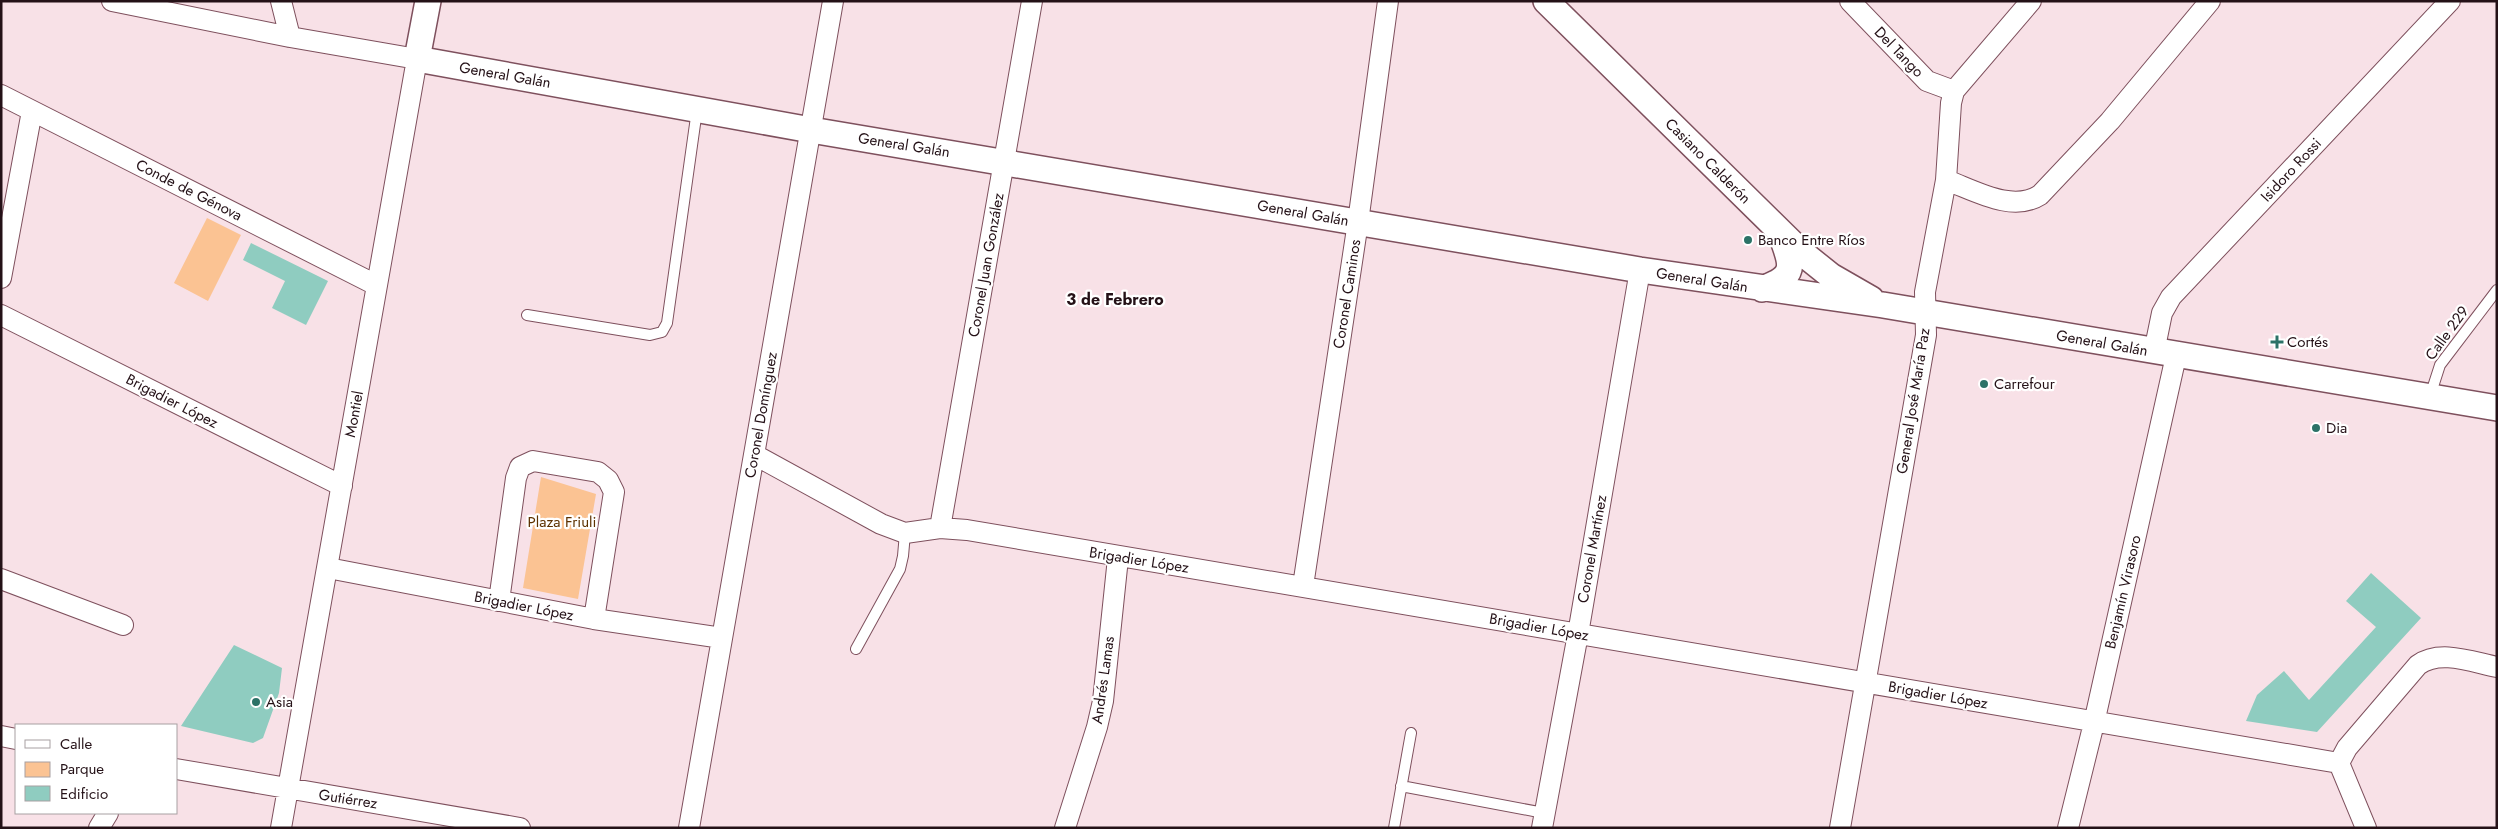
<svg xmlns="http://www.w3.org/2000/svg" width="2498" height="829" font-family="Jost,sans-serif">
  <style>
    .green { fill: #fbc393 }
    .building { fill: #8fccc0 }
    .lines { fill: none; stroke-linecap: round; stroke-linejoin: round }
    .service-casing { stroke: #7e505d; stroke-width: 12 }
    .minor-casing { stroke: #7e505d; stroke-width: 22 }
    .tertiary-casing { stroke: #7e505d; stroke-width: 28 }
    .service { stroke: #fff; stroke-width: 10 }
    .minor { stroke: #fff; stroke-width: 20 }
    .tertiary { stroke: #fff; stroke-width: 25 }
    .poi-dot { fill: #2c7267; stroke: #fff; stroke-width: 2 }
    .labels { text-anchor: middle; stroke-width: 4.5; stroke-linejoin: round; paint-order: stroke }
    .street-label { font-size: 15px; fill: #241117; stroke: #fff }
    .poi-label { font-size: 15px; fill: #241117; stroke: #fff; text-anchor: start }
    .park-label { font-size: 15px; fill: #5d3100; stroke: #fff }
    .neighbourhood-label { font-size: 16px; font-weight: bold; fill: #241117; stroke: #fff }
  </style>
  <rect width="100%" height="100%" fill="#f8e1e7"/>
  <path class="green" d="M207,218L241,235L208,301L174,283Z
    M541,477L596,494L578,599L523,588Z"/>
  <path class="building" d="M251,243L328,281L306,325L272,308L285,281L243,260Z
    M2371,573L2421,618L2317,732L2246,721L2257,695L2284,671L2309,700L2376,627L2346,601Z
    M234,645L282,668L279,693L263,738L253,743L181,726Z"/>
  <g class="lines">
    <g class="service-casing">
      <path id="service" d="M527,315L650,335L662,332L667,323L697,110
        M2430,396L2440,365L2497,290
        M856,649L900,569L903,556L905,533
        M1401,786L1544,813
        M1394,828L1411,733"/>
    </g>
    <g class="minor-casing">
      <path id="minor" d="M112,1L290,37L417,59L281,828
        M281,1L290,37
        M1850,1L1927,81L1954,91
        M1,95L376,285
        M1946,180C1974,190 2012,213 2040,195L2110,121L2210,1
        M1,278L32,111
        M1,315L342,486
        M2154,352L2162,313L2171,297L2450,1
        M755,455L881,524L905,533L940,528L967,530L2339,763
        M940,528L1032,1
        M328,568L594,619L722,638
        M1,579L123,625
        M1303,586L1358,222L1388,1
        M499,601L516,478L520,467L533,461L598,472L608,480L614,492L594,619
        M1,736L16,739
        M2339,763L2347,748L2418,665C2440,649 2472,662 2497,667
        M2339,763L2366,828
        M176,769L520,828
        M99,828L108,813
        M689,828L833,1
        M1065,828L1097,727L1103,701L1118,558
        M1542,828L1578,634L1640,270
        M1840,828L1926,335L1925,292L1946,180L1951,103L1954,91L2031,1
        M2068,828L2094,723L2176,356"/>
    </g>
    <g class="tertiary-casing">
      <path id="tertiary" d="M428,1L417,59L811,130L1640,270L1883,305L2497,408
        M1546,1L1801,252L1831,276L1871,299
        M1762,289C1797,276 1793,266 1781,235"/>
    </g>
    <use href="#service" class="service"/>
    <use href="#minor" class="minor"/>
    <use href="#tertiary" class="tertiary"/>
  </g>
  <g class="poi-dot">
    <circle cx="1748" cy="240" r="5"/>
    <path d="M2274.5 334.5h5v5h5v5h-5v5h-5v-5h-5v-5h5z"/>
    <circle cx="1984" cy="384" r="5"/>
    <circle cx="2316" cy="428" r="5"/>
    <circle cx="256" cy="702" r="5"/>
  </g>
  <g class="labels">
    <g class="street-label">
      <text transform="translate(1899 52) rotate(46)" y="5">Del Tango</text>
      <text transform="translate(505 75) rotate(10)" y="5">General Galán</text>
      <text transform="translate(904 145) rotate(9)" y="5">General Galán</text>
      <text transform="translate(1708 161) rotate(45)" y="5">Casiano Calderón</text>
      <text transform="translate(2291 170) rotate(-47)" y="5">Isidoro Rossi</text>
      <text transform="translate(189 190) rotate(27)" y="5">Conde de Génova</text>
      <text transform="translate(1303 213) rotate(10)" y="5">General Galán</text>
      <text transform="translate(986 265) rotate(-80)" y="5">Coronel Juan González</text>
      <text transform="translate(1702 280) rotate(9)" y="5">General Galán</text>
      <text transform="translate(1347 294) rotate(-81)" y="5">Coronel Caminos</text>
      <text transform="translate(2447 333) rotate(-54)" y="5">Calle 229</text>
      <text transform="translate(2102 343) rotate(10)" y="5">General Galán</text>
      <text transform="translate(172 401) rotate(27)" y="5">Brigadier López</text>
      <text transform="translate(1913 401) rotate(-81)" y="5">General José María Paz</text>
      <text transform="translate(354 414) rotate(-80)" y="5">Montiel</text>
      <text transform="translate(761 415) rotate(-80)" y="5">Coronel Domínguez</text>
      <text transform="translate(1592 549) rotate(-80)" y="5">Coronel Martínez</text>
      <text transform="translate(1139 560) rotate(9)" y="5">Brigadier López</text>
      <text transform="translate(2123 592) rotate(-77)" y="5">Benjamín Virasoro</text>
      <text transform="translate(524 606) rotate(11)" y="5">Brigadier López</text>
      <text transform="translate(1539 627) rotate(10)" y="5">Brigadier López</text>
      <text transform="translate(1103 680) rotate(-82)" y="5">Andrés Lamas</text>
      <text transform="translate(1938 695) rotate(10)" y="5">Brigadier López</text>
      <text transform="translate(348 799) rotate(9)" y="5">Gutiérrez</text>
    </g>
    <g class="poi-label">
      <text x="1758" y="245">Banco Entre Ríos</text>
      <text x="2287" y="347">Cortés</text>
      <text x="1994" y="389">Carrefour</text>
      <text x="2326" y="433">Dia</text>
      <text x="266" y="707">Asia</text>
    </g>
    <g class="park-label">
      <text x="562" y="527">Plaza Friuli</text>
    </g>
    <g class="neighbourhood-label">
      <text x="1115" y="305">3 de Febrero</text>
    </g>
  </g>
  <rect width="2498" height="829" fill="none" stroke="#241117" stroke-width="5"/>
  <rect x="15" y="724" width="162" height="90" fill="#ffffff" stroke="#a7a0a2"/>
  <rect x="25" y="740" width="25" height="8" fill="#ffffff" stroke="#a7a0a2"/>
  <text x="60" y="749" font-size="15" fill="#241117">Calle</text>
  <rect x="25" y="762" width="25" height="15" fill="#fbc393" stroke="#a7a0a2"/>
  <text x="60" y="774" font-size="15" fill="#241117">Parque</text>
  <rect x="25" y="786" width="25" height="15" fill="#8fccc0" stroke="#a7a0a2"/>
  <text x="60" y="799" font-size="15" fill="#241117">Edificio</text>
</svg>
